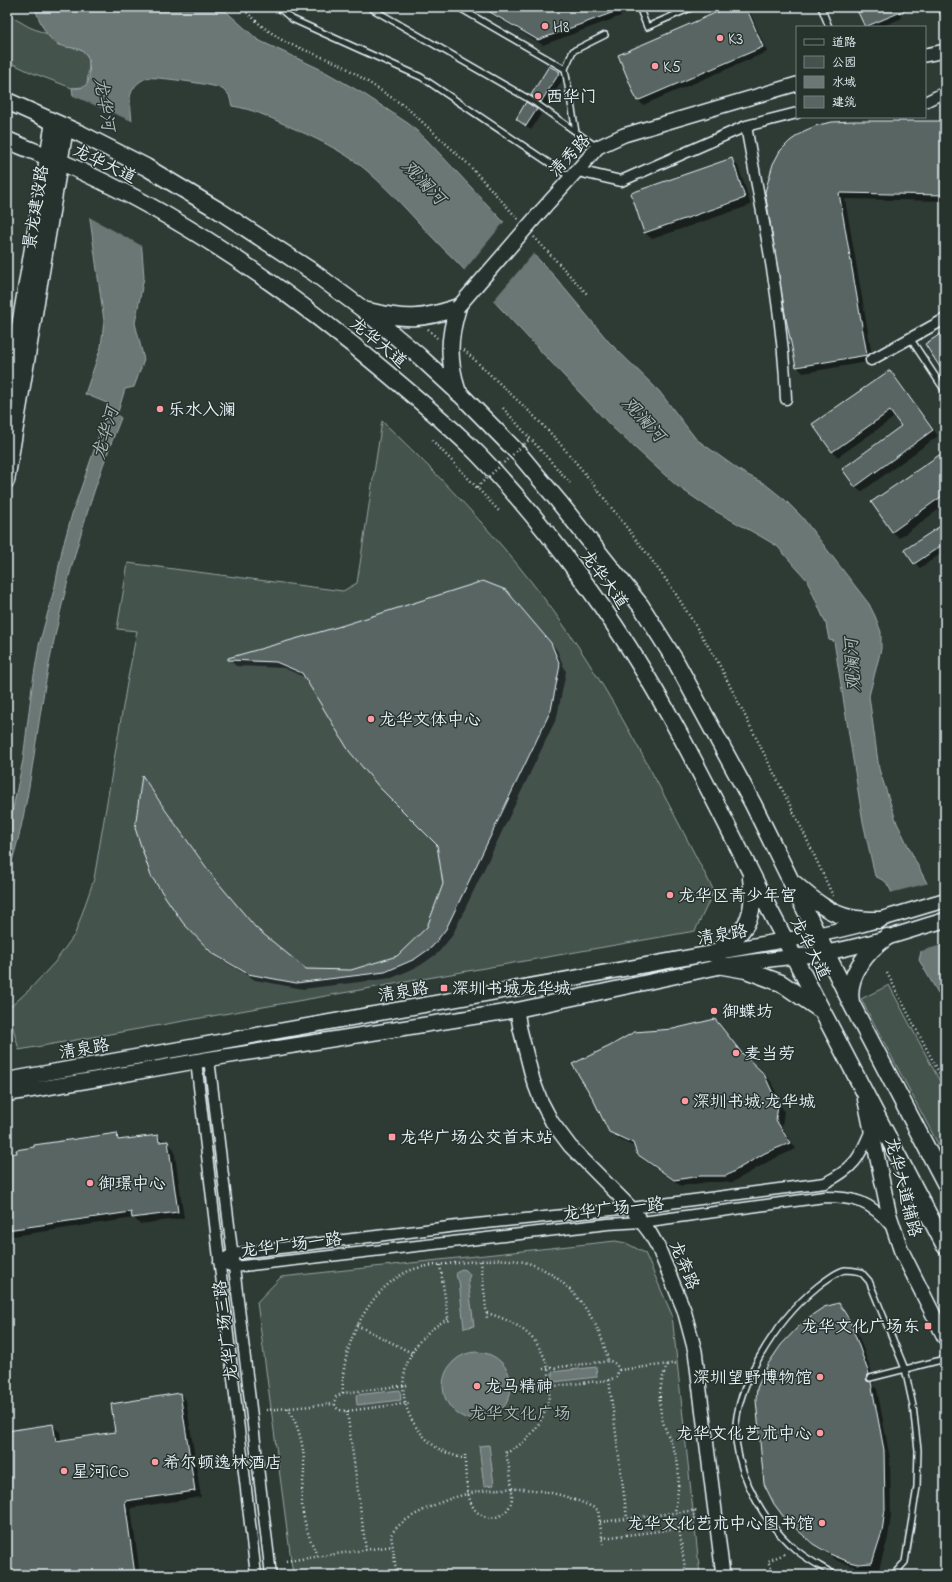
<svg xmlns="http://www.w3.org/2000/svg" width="952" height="1582" font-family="'Indie Flower','LXGW WenKai TC',sans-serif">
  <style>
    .green { fill: #45524e; stroke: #96a2a3 }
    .water { fill: #6b7775; stroke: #9da8a9 }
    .pier { fill: #2e3b35 }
    .shadow { fill: #0007 }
    .building { fill: #596563; stroke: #e8f1f8 }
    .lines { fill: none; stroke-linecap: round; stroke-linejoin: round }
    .service-casing { stroke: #e8f1f8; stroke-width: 8 }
    .minor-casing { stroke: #e8f1f8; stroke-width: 13 }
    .tertiary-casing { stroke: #e8f1f8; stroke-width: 16 }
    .secondary-casing { stroke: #e8f1f8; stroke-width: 17 }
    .primary-casing { stroke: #e8f1f8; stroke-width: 19 }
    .path { stroke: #e8f1f8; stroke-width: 2.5; stroke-dasharray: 1 3; stroke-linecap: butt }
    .service { stroke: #26332d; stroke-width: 5 }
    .minor { stroke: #26332d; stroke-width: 10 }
    .tertiary { stroke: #26332d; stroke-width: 13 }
    .secondary { stroke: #26332d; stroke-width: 14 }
    .primary { stroke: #26332d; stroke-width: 16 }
    .tertiary-bridge-casing { stroke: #e8f1f8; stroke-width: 16; stroke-linecap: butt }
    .path-bridge { stroke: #e8f1f8; stroke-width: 2.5; stroke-dasharray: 1 3; stroke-linecap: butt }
    .tertiary-bridge { stroke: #26332d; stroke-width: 13 }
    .poi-dot { fill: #ff9aa2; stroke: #26332d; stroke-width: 1.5 }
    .labels { text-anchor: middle; stroke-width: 3; stroke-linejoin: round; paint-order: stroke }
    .poi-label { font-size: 17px; fill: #e8f1f8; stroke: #26332d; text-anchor: start }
    .street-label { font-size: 17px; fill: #e8f1f8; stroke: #26332d }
    .park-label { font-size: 17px; fill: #afb9bc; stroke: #26332d }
    .water-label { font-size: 18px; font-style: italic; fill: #b0babd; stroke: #26332d }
  </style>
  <rect width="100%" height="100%" fill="#2e3b35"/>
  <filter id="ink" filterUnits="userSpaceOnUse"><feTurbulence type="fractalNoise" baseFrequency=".025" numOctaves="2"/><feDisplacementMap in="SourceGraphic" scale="8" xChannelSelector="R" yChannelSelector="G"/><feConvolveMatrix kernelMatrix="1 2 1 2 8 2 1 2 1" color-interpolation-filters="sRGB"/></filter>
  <g filter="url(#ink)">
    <path class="green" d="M7,14L29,27L47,34L58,45L78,49L84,52L88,57L89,64L87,84L83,87L72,88L30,72L7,61Z
      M382,421C458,493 530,571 587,660C634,734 673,813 714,891L695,931L19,1050L8,1009L29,990L55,962L75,934L94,879L127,683L137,631L117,629L128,563L343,591L357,583Z
      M889,985L945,1091V1157L861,999Z
      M615,1241L626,1243L645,1253L672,1315L700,1575H293L257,1302L281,1277Z"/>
    <path class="water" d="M34,7H221L258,40L320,69L364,94L409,124L426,139L555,277L609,342L659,391L696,439L742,472L765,484L785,500L802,517L869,604L875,616L881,632V649L869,696L879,769L897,823L918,866L931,891L945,911V1005L919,960L921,952L890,889L886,882L875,876L863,822L834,641L829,640L826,624L807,580L777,546L760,536L708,507L677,486L612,427L457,262C425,232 398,197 365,169C342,150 313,137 286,125C267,116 252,109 232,106L229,95C226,92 222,88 217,87C208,84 154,76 147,78C138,81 131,89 130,98L144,277L135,323L144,360L134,387L125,389L117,415L121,418C87,502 63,590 46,680C34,745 29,814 7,876V837L23,760L32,687L39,645L55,586L62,550L72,514L97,442L107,403L85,394L101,347L104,321L72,88C77,88 83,89 87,84C91,78 90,60 86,54C79,46 68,49 60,45C45,39 40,20 34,7Z
      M462,1269L466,1270L470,1275L468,1280L474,1326L464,1328L459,1281C455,1277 455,1271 462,1269Z
      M443 1386a34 34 0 1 1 68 0a34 34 0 1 1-68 0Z
      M596,1367L597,1377L553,1382L552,1372Z
      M400,1390L401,1400L357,1405L356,1395Z
      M489,1445L494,1485L484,1486L479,1446Z"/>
    <path class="pier" d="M71,95L134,122L144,247L87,216Z
      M505,221L534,253L492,302L463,272Z
      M929,883L945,907V944L918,952L890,893Z"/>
    <path class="shadow" d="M479,7H617L621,16L543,45Z
      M732,7H748L767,52L643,105L638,100Z
      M867,7H897L902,18L881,27H867Z
      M559,73L564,78L546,106L532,95Z
      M536,110L541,114L531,130L517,119Z
      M945,122V201L845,199L873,361L803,373L797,366L832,123Z
      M731,159L738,166L751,205L652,239L645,233L632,193Z
      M890,371L896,377L938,436L861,492L855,486L902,427L895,417L838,457L833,452L814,425Z
      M945,452V505L899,538L892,531Z
      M945,524V551L920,568L915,563Z
      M513,598L557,650L566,672L557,717L452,936L438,953L421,965L392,978L303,989L255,980L220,959L184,923L142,777L148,783L172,819L220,885L259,932L306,970L351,971L398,957L428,927L444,884L438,845L306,678L284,668L236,666L229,659Z
      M714,1020L745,1057L771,1081L784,1112L782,1127L796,1149L771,1160L733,1182H708L681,1186L645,1161L638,1154L635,1147L616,1138L610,1131L674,1030Z
      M116,1134L123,1141L158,1136L164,1143L167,1142L174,1149L184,1218L140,1224L134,1218L7,1237V1155Z
      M838,1304L845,1311L856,1329L875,1381L872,1385L877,1389L890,1458L891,1516L888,1538L879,1569L865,1570L838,1561L821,1550L807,1540L787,1520Z
      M180,1394L186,1400L201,1497L131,1508L140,1575H7V1432L53,1426L60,1432L61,1441L117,1433Z"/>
    <path class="building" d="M481,7H625V8L538,40Z
      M729,7H746L763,47L637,101L618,55Z
      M864,7H913L865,27L857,10Z
      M549,66L560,72L541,102L531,95Z
      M526,102L537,109L526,126L516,119Z
      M853,121H945V195L839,193L867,355L796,367L785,314L765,192L773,164L780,151L790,141L804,131L818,125L832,122Z
      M732,158L745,198L644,233L631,193Z
      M945,331V375L925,344Z
      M890,370L933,430L855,487L842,469L901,426L890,411L832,452L812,424Z
      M945,451V494L892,532L871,502Z
      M945,523V543L914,564L904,550Z
      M483,581L506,590L551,643L560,665L551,710L446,929L432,947L415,959L385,972L296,983L248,974L212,953L183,923L151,876L135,828L142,775L166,811L214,878L256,928L306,969L351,970L397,956L427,927L443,884L437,845L380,788L349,751L302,673L276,662L228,660V658L341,626Z
      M715,1019L741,1052L764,1074L778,1105L776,1120L790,1143L765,1153L726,1176H701L674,1180L637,1154L633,1143L609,1132L592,1097L572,1064L610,1046L634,1032L673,1029Z
      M117,1133L118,1140L158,1135L159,1142L168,1141L178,1212L132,1218L131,1212L7,1230V1154L17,1153L16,1150L34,1147V1145Z
      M839,1303L850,1321L869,1374L866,1379L867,1381L871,1382L884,1450L885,1509L882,1532L872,1563L858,1564L849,1562L830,1554L813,1544L786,1520L774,1504L764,1484L756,1400L757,1388L768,1364L781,1345L799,1326L812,1315L824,1307Z
      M180,1393L195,1491L125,1501L135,1575H7V1431L53,1424L56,1441L115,1432L111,1404Z"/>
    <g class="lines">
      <g class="service-casing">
        <path id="service" d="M278,7L292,19L421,77L570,177
          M369,7L534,102L597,147
          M458,7L565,69L573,51L605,35
          M639,7L647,27L693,7
          M821,7L829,27
          M941,7L944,14
          M565,69L576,132
          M910,338L945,391
          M870,1378L945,1359
          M835,1575C822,1567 808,1560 796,1550C765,1524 741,1481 736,1441C731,1388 778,1319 817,1287C823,1282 838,1271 845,1270C850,1270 856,1271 861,1272L869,1281L905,1369L913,1406L918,1450L917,1487L905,1562L893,1575"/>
      </g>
      <g class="minor-casing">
        <path id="minor" d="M925,102L945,92
          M578,171L621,181L746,126
          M871,360L945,319
          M786,399C783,307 762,216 746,126L797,113
          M209,1059L271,1575
          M196,1061L256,1575
          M219,1262L234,1267L608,1224L642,1222L824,1197C854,1197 870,1201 890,1225
          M219,1262L232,1254L457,1226L631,1208L825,1183C854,1168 859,1159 871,1130"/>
      </g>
      <g class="tertiary-casing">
        <path id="tertiary" d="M925,55L945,51
          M542,210L598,147L624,135L797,84
          M517,1010L520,1029L533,1080L541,1101L552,1122L570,1146L631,1208L650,1233L658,1247L684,1310L695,1351L723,1575"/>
      </g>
      <g class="secondary-casing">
        <path id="secondary" d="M7,398L53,122
          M7,481L66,128
          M7,1080L785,940C840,933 892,916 945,900
          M7,1094L86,1081L209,1059L517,1010L723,966C756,960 790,958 823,953C865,946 905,932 945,920
          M865,1099L889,1214L901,1250L945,1338"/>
      </g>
      <g class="primary-casing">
        <path id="primary" d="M7,101L81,134L146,167L218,210L313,272L364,310L419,356L459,393L520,455L559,502L641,606L675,660L753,804L852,1005L945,1183
          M7,140C32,151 58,160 83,172C195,224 295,295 388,374C419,400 450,426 478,454C515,492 548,533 579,575C656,677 711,793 768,907C826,1020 886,1133 945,1246
          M458,307C448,339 448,361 458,393
          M368,311C405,320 423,320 458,307
          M795,884C812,899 829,914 851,918C860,920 870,920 879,920
          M713,954C745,934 757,918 751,878
          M723,966L746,970L781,983L819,1009
          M851,1002C846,976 867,951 887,937"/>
      </g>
      <path class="path" d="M241,7L263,27L285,42L342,65L406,107L468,164L519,220
        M534,237L588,295
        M428,329L437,338
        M464,350L531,413L556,439L583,471L648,555L674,591L718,662L802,829L833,896
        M503,408L570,483
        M432,440L499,511
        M887,973L945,1084
        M481,1261L487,1318
        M440,1265L449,1323
        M487,1313C504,1318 520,1325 532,1338C565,1376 550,1432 506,1453
        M448,1319C397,1344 387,1407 432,1444C441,1452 453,1455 465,1459
        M357,1325L414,1354
        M667,1365C659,1385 657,1404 664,1425C669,1439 676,1451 678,1466C680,1481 677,1497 675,1512
        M543,1369L610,1361L616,1364L619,1370L616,1377L609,1380L546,1387
        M619,1370L678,1363
        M609,1380L627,1518
        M407,1385L343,1393L336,1397C332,1407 338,1411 347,1411L410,1403
        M343,1393C340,1351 364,1297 401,1275C416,1265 439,1265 457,1263C479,1261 502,1257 524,1262C566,1272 601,1320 608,1361
        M288,1408C300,1429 305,1449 304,1473C303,1483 301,1493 302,1504C303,1522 310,1539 317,1556
        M266,1410L334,1404
        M347,1411L366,1550
        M465,1455C465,1468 466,1491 471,1503C480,1525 509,1521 512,1498C513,1484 508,1463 505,1449
        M600,1522L698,1510
        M679,1528L686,1575
        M602,1538L684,1528L694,1520V1510
        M286,1561L393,1546
        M396,1570L391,1535C397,1524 412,1516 422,1511C476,1482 544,1481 598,1510L603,1544
        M774,1575L768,1561L787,1553"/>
      <use href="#service" class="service"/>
      <use href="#minor" class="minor"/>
      <use href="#tertiary" class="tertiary"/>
      <use href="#secondary" class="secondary"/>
      <use href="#primary" class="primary"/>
      <g class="tertiary-bridge-casing">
        <path id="tertiary-bridge" d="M458,307L542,210"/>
      </g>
      <path class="path-bridge" d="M477,487L530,439"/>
      <use href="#tertiary-bridge" class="tertiary-bridge"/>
    </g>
  </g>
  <g class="poi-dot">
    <circle cx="545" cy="26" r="4"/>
    <circle cx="720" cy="38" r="4"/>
    <circle cx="655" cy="66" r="4"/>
    <circle cx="538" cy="96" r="4"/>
    <circle cx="160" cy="409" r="4"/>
    <circle cx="371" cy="719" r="4"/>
    <circle cx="670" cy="895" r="4"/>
    <rect x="440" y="984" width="8" height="8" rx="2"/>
    <circle cx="714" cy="1011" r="4"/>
    <circle cx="736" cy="1053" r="4"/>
    <circle cx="685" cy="1101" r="4"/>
    <rect x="388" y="1133" width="8" height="8" rx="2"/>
    <circle cx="90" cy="1183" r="4"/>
    <rect x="924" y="1322" width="8" height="8" rx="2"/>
    <circle cx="820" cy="1377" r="4"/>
    <circle cx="477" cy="1386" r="4"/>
    <circle cx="820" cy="1433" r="4"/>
    <circle cx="155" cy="1462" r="4"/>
    <circle cx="64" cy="1471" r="4"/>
    <circle cx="822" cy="1523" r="4"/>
  </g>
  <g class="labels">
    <g class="poi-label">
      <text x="553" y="32">H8</text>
      <text x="728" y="44">K3</text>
      <text x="663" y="72">K5</text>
      <text x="546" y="102">西华门</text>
      <text x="168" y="415">乐水入澜</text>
      <text x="379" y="725">龙华文体中心</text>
      <text x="678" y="901">龙华区青少年宫</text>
      <text x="452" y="994">深圳书城龙华城</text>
      <text x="722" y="1017">御蝶坊</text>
      <text x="744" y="1059">麦当劳</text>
      <text x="693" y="1107">深圳书城·龙华城</text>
      <text x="400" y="1143">龙华广场公交首末站</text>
      <text x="98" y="1189">御璟中心</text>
      <text x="920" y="1332" text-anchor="end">龙华文化广场东</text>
      <text x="812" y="1383" text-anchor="end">深圳望野博物馆</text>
      <text x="485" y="1392">龙马精神</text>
      <text x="812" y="1439" text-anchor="end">龙华文化艺术中心</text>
      <text x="163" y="1468">希尔顿逸林酒店</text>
      <text x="72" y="1477">星河iCO</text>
      <text x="814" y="1529" text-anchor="end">龙华文化艺术中心图书馆</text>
    </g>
    <g class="street-label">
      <text transform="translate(569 155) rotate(-46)" y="6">清秀路</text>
      <text transform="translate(105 163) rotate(26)" y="6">龙华大道</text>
      <text transform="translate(35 207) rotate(-81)" y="6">景龙建设路</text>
      <text transform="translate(379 342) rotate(40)" y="6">龙华大道</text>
      <text transform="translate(605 579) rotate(54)" y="6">龙华大道</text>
      <text transform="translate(722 934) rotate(-10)" y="6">清泉路</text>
      <text transform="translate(811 948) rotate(63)" y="6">龙华大道</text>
      <text transform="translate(403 991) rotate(-10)" y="6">清泉路</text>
      <text transform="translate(84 1048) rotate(-10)" y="6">清泉路</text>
      <text transform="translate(904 1187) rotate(76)" y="6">龙华大道辅路</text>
      <text transform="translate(613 1208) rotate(-6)" y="6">龙华广场一路</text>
      <text transform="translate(291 1244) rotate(-7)" y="6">龙华广场一路</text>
      <text transform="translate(685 1265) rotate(67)" y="6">龙奔路</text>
      <text transform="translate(225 1331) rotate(-97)" y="6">龙华广场三路</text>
    </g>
    <g class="park-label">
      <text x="520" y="1419">龙华文化广场</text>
    </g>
    <g class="water-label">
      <text transform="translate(105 104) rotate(81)" y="6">龙华河</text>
      <text transform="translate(424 182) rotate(46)" y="6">观澜河</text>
      <text transform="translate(644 419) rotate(47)" y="6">观澜河</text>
      <text transform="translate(105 433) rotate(-74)" y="6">龙华河</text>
      <text transform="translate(852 665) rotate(-93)" y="6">观澜河</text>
    </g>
  </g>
  <rect width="952" height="1582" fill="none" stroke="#26332d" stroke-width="24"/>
  <rect x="12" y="12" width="928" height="1558" fill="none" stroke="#e8f1f8" stroke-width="1.5" filter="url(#ink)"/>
  <rect x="796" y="26" width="130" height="92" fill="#26332d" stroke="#747f7e"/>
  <rect x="804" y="39" width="20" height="6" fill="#26332d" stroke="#747f7e"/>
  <text x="832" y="46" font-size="12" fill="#e8f1f8">道路</text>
  <rect x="804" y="56" width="20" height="12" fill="#45524e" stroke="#747f7e"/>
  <text x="832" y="66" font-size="12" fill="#e8f1f8">公园</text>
  <rect x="804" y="76" width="20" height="12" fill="#6b7775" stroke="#747f7e"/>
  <text x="832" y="86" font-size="12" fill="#e8f1f8">水域</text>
  <rect x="804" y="96" width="20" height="12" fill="#596563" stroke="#747f7e"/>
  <text x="832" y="106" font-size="12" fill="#e8f1f8">建筑</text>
</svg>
